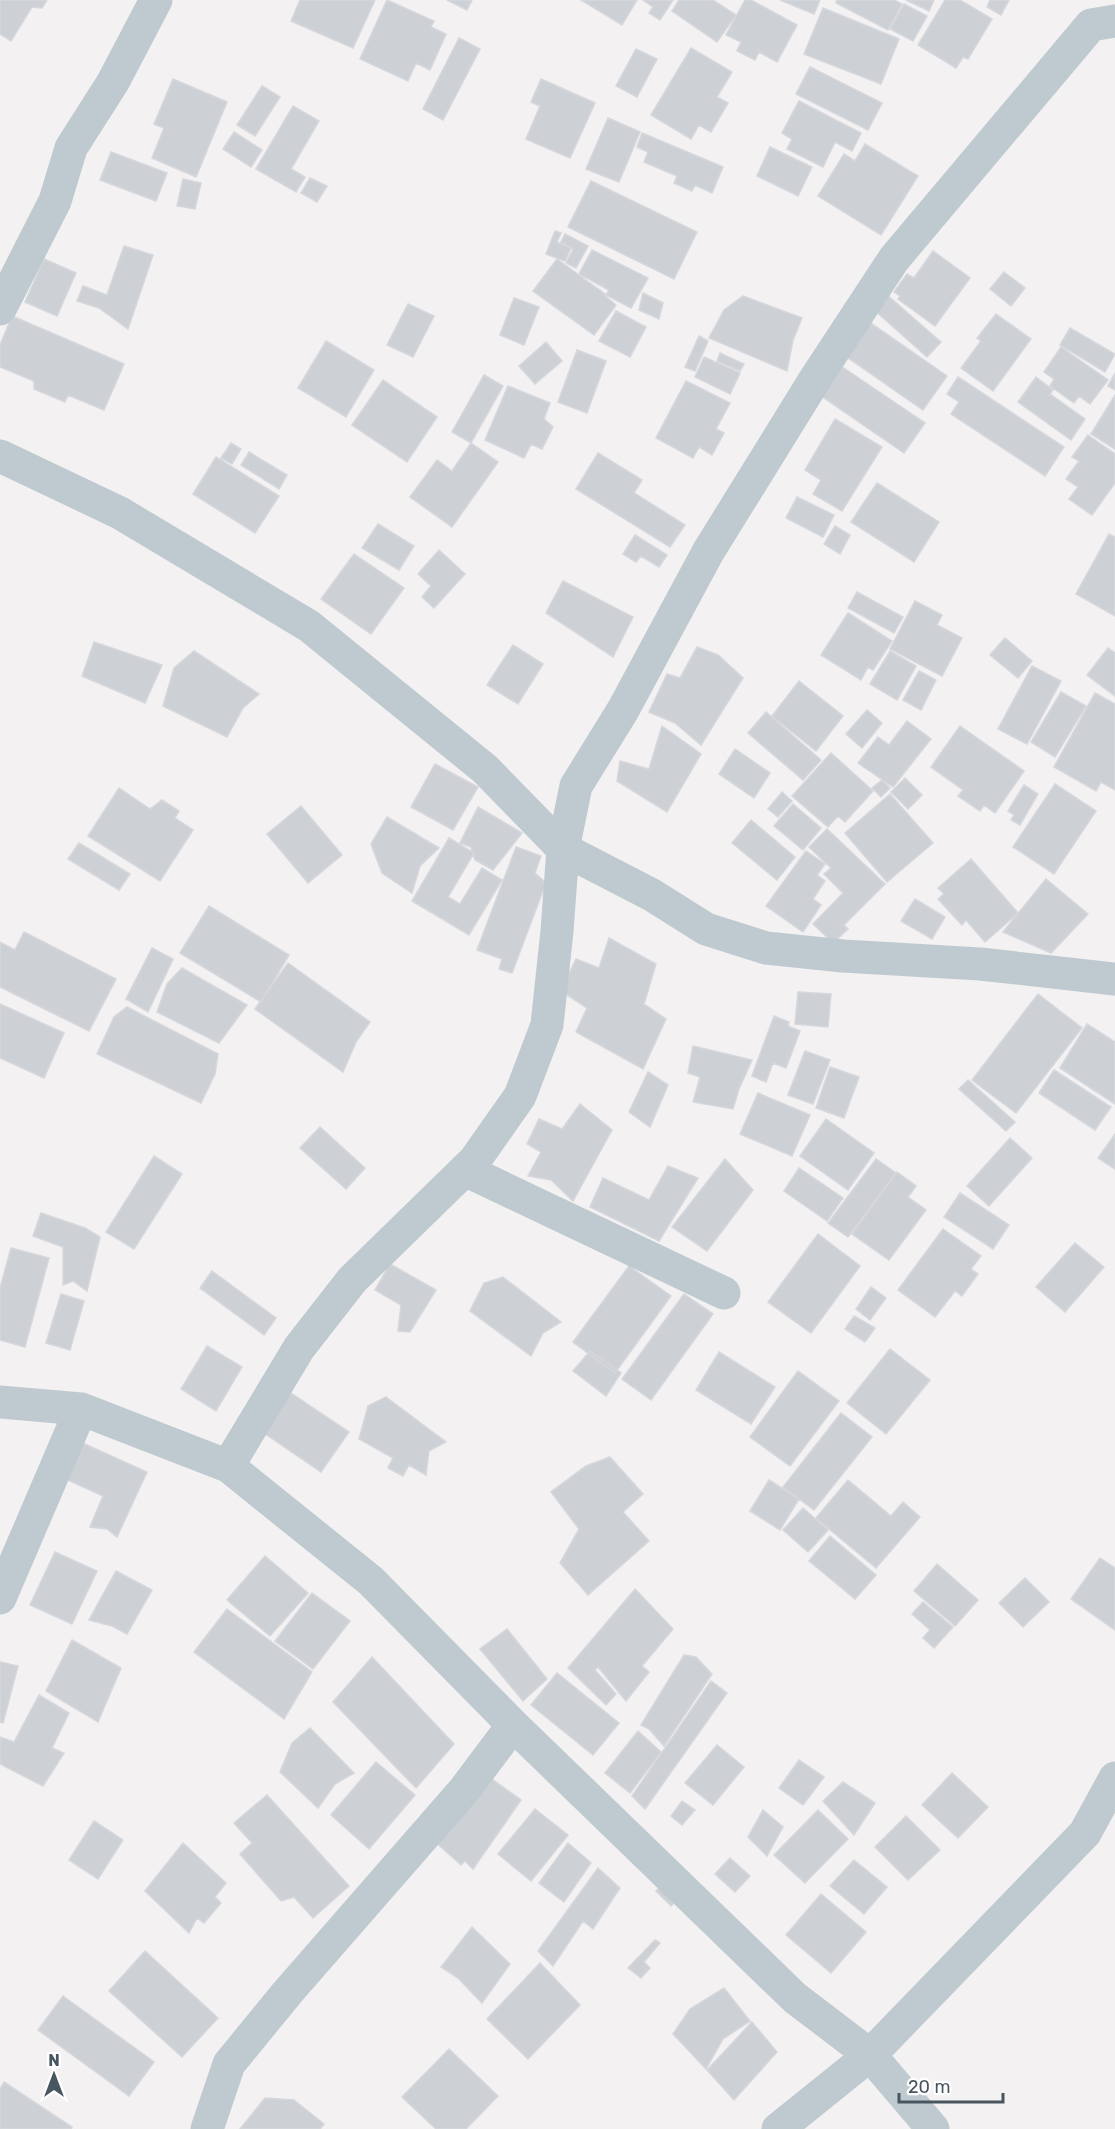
<svg xmlns="http://www.w3.org/2000/svg" width="1115" height="2129" font-family="Rubik,sans-serif">
  <style>
    .building { fill: #cdd0d5; stroke: #d5d7dc; stroke-width: 1.5 }
    .lines { fill: none; stroke-linecap: round; stroke-linejoin: round }
    .minor { stroke: #becad0; stroke-width: 33 }
  </style>
  <rect width="100%" height="100%" fill="#f3f1f1"/>
  <path class="building" d="M0,0H47L42,8L32,7L11,41L0,34Z
    M300,0H375L353,48L291,21Z
    M387,0L434,21L431,27L446,34L430,70L416,63L408,81L360,59Z
    M447,0H472L467,10Z
    M581,0H637L622,25Z
    M643,0H673L660,20L649,13L653,7Z
    M679,0H713L736,15L717,42L672,11Z
    M745,0H751L797,25L777,62L759,52L755,60L737,51L741,42L726,35Z
    M780,0H820L814,14Z
    M837,0H894L902,4L888,30L836,3Z
    M906,0H934L929,11Z
    M945,0H960L992,19L968,59L963,57L956,68L918,45Z
    M990,0H1009L1001,15L987,7Z
    M904,4L927,16L913,41L890,29Z
    M823,8L899,39L881,84L804,54Z
    M459,38L480,49L443,120L423,109Z
    M691,48L732,72L717,97L728,103L711,132L699,125L691,139L651,115Z
    M636,49L657,59L637,97L616,86Z
    M810,67L882,103L868,130L796,94Z
    M173,79L227,102L196,177L152,158L164,128L154,124Z
    M541,79L595,103L570,158L526,139L540,106L531,102Z
    M262,86L280,97L255,136L237,125Z
    M799,101L861,133L852,151L835,142L823,167L787,149L792,139L782,133Z
    M293,106L319,121L291,169L305,177L296,192L256,169Z
    M608,118L640,132L619,182L586,169Z
    M234,132L262,150L251,167L223,149Z
    M642,133L723,167L712,193L695,185L692,191L674,183L677,176L644,162L648,152L637,147Z
    M865,144L918,176L881,235L818,196L844,154L855,161Z
    M770,147L812,167L798,196L757,176Z
    M111,152L167,173L156,201L100,180Z
    M310,178L327,186L317,202L301,193Z
    M183,179L201,183L195,209L177,206Z
    M591,181L697,232L674,279L568,227Z
    M555,231L561,233L557,242L571,248L565,261L546,254Z
    M565,234L588,246L576,268L566,263L573,249L561,242Z
    M124,246L153,255L128,329L99,308L77,301L83,286L107,295Z
    M592,250L648,278L631,308L606,295L609,290L579,274Z
    M933,251L970,278L935,326L898,299L900,296L894,292L907,274L914,278Z
    M44,259L76,273L57,316L25,302Z
    M557,259L605,294L604,295L616,305L594,335L533,291Z
    M1004,272L1025,288L1011,306L990,289Z
    M643,293L663,303L659,319L639,310Z
    M886,294L941,342L927,357L873,309Z
    M743,296L802,318L793,340L787,371L709,338L724,310Z
    M514,298L539,307L524,345L500,335Z
    M408,304L434,316L413,357L387,345Z
    M616,311L646,327L630,357L599,341Z
    M996,314L1031,339L993,391L961,368L981,341L977,338Z
    M12,316L124,364L104,410L68,395L65,402L34,389V381L0,367V345Z
    M865,319L947,376L923,410L841,353Z
    M1070,328L1115,354L1105,372L1060,345Z
    M699,336L708,341L695,371L685,367Z
    M326,341L374,370L346,417L298,388Z
    M546,342L562,361L535,384L519,366Z
    M1061,347L1108,380L1090,404L1079,396L1074,403L1050,386L1054,379L1044,372Z
    M577,350L606,361L587,413L558,402Z
    M720,353L744,364L740,371L717,361Z
    M704,357L740,373L730,394L695,377Z
    M835,362L925,423L904,453L814,391Z
    M1115,373V390L1108,386Z
    M484,375L503,386L471,443L452,432Z
    M958,377L1064,447L1045,476L951,414L959,402L947,394Z
    M1036,377L1053,390L1050,394L1085,419L1071,440L1018,402Z
    M383,380L437,417L407,462L352,425Z
    M686,381L730,403L716,429L724,433L712,455L699,447L693,458L656,438Z
    M508,386L550,403L544,419L553,427L542,449L531,444L524,458L485,440Z
    M1115,395V449L1091,434Z
    M835,419L882,447L842,511L813,494L821,480L805,470Z
    M1088,435L1115,454V483L1092,515L1069,499L1078,487L1066,479L1079,461L1072,457Z
    M231,443L241,449L232,464L221,458Z
    M471,443L498,462L452,527L410,497L437,460L452,471Z
    M249,452L287,475L279,489L241,465Z
    M598,453L642,480L634,493L685,525L670,547L576,489Z
    M216,457L279,496L255,533L193,494Z
    M877,483L939,522L914,562L851,522Z
    M797,497L834,515L823,537L786,518Z
    M378,524L414,546L399,570L362,548Z
    M835,526L850,535L840,554L824,544Z
    M1109,534L1115,537V616L1076,594Z
    M635,535L667,555L659,567L641,556L636,562L623,554Z
    M439,550L465,574L434,608L422,597L431,586L418,574Z
    M354,554L404,588L371,634L321,599Z
    M563,581L633,617L613,657L546,613Z
    M857,592L903,617L894,633L848,608Z
    M915,601L942,615L937,625L962,638L942,676L890,649Z
    M848,613L892,641L873,670L868,667L861,680L821,655Z
    M1005,638L1032,661L1018,678L990,655Z
    M94,642L162,665L145,703L82,676Z
    M513,645L543,664L518,704L487,685Z
    M697,647L718,655L743,678L701,745L675,723L649,712L667,674L680,678Z
    M1108,648L1115,653V696L1087,675Z
    M194,651L259,694L243,708L227,737L163,706L174,668Z
    M890,651L916,666L897,700L870,684Z
    M1032,666L1061,681L1027,744L998,729Z
    M919,671L936,680L921,710L903,700Z
    M799,681L843,716L816,751L772,716Z
    M1061,692L1086,706L1055,757L1031,742Z
    M1095,693L1115,704V790L1101,782L1096,791L1054,767Z
    M867,710L882,723L862,748L846,734Z
    M766,712L821,760L803,780L748,733Z
    M907,721L931,739L893,787L858,763L878,737L889,745Z
    M662,726L701,754L667,812L617,781L620,761L649,769Z
    M960,726L1024,771L995,813L984,805L980,811L958,796L963,790L931,767Z
    M735,749L770,773L754,798L719,774Z
    M831,753L873,791L845,822L838,816L828,827L792,796Z
    M435,764L478,787L453,830L411,807Z
    M905,778L922,795L908,809L891,792Z
    M882,780L890,788L881,797L872,788Z
    M1055,784L1096,811L1054,874L1013,847Z
    M1024,785L1038,794L1020,825L1011,820L1014,815L1008,811Z
    M119,788L150,809L162,800L179,811L175,818L193,830L160,881L88,836Z
    M782,792L792,801L778,817L768,809Z
    M890,794L933,843L887,882L845,833Z
    M793,804L821,828L803,850L774,826Z
    M301,806L342,855L308,883L267,834Z
    M478,807L522,833L493,870L475,860L471,847L460,843Z
    M387,817L439,848L420,866L412,893L382,873L371,844Z
    M751,820L795,857L777,880L732,843Z
    M827,829L885,884L844,925L848,929L833,943L813,924L843,893L824,874L831,868L809,847Z
    M449,838L474,853L448,897L460,904L482,868L502,880L469,935L412,901Z
    M79,843L130,874L119,890L68,859Z
    M516,847L541,856L535,873L546,883L512,973L499,969L502,959L477,950Z
    M806,851L825,864L817,875L825,881L813,899L821,905L803,932L766,906Z
    M971,859L1018,913L985,942L966,920L962,925L938,899L944,894L938,888Z
    M1046,879L1088,914L1051,953L1003,932Z
    M915,899L945,917L932,939L901,921Z
    M209,906L289,955L261,1002L180,953Z
    M24,932L116,979L89,1031L0,987V942L15,950Z
    M609,938L656,964L644,1004L666,1019L643,1069L576,1032L587,1008L561,991L576,959L599,968Z
    M152,948L173,959L148,1012L126,999Z
    M288,963L370,1022L356,1042L343,1072L255,1009Z
    M182,968L247,1005L219,1043L157,1012L167,984Z
    M798,992L831,994L828,1027L795,1024Z
    M1038,994L1082,1028L1016,1113L972,1080Z
    M0,1004L64,1033L44,1078L0,1058Z
    M127,1007L218,1054L215,1074L201,1103L97,1054L114,1017Z
    M774,1016L789,1022L788,1026L800,1031L786,1068L773,1063L766,1082L752,1076Z
    M1087,1024L1115,1042V1104L1060,1068Z
    M693,1046L752,1060L739,1089L733,1109L693,1102L700,1077L688,1073Z
    M805,1051L830,1060L813,1104L788,1095Z
    M830,1067L859,1077L844,1118L816,1108Z
    M1054,1070L1111,1107L1095,1130L1039,1093Z
    M648,1072L668,1085L650,1127L629,1112Z
    M968,1080L1015,1122L1006,1131L959,1089Z
    M758,1093L810,1115L792,1156L740,1134Z
    M580,1104L612,1130L573,1201L551,1180L528,1176L541,1152L527,1144L539,1119L562,1129Z
    M826,1119L874,1153L848,1190L800,1156Z
    M320,1127L365,1168L346,1189L300,1148Z
    M1115,1134V1169L1098,1158Z
    M1010,1138L1032,1158L989,1206L967,1186Z
    M154,1156L182,1174L134,1249L106,1232Z
    M725,1159L753,1190L707,1251L672,1227Z
    M876,1159L896,1173L848,1237L828,1223Z
    M668,1166L698,1178L659,1241L590,1207L603,1178L649,1200Z
    M799,1168L843,1198L827,1221L784,1191Z
    M897,1172L916,1186L908,1197L926,1210L889,1260L852,1234Z
    M960,1193L1009,1225L993,1249L944,1217Z
    M41,1213L85,1228L100,1237L87,1291L73,1281L63,1285V1247L33,1236Z
    M943,1229L981,1256L971,1269L978,1274L962,1296L955,1291L935,1317L898,1290Z
    M818,1234L860,1266L811,1333L768,1302Z
    M1075,1243L1104,1267L1065,1312L1036,1287Z
    M11,1248L49,1258L25,1347L0,1340V1288Z
    M390,1264L436,1290L410,1332L398,1331L401,1305L375,1290Z
    M629,1266L671,1296L615,1373L573,1342Z
    M212,1271L276,1318L264,1335L200,1288Z
    M503,1277L561,1322L543,1333L531,1356L470,1311L484,1283Z
    M871,1287L886,1298L870,1320L856,1309Z
    M61,1294L84,1301L70,1350L46,1343Z
    M684,1294L713,1314L651,1400L622,1379Z
    M854,1316L875,1328L865,1342L845,1329Z
    M207,1346L242,1367L216,1411L181,1389Z
    M890,1349L930,1380L886,1434L847,1403Z
    M590,1351L621,1373L606,1396L573,1371Z
    M719,1352L775,1387L751,1424L696,1390Z
    M798,1371L839,1401L790,1466L750,1437Z
    M288,1391L349,1432L321,1472L261,1431Z
    M386,1397L446,1442L429,1451L426,1475L409,1465L403,1476L388,1468L393,1458L359,1439L368,1406Z
    M841,1413L872,1437L814,1510L783,1487Z
    M76,1440L147,1472L117,1537L107,1529L90,1527L103,1496L59,1476Z
    M610,1457L643,1494L623,1512L649,1541L588,1595L560,1563L579,1529L551,1492L586,1466Z
    M769,1480L799,1499L780,1530L750,1511Z
    M848,1480L891,1516L903,1502L920,1517L876,1568L816,1518Z
    M803,1508L828,1530L808,1552L783,1530Z
    M830,1536L876,1575L855,1599L809,1561Z
    M55,1552L97,1571L72,1624L30,1605Z
    M265,1556L308,1593L270,1636L227,1600Z
    M1100,1558L1115,1568V1630L1071,1599Z
    M937,1564L978,1600L955,1626L914,1591Z
    M116,1571L152,1590L127,1634L112,1626L89,1620Z
    M1025,1578L1049,1602L1023,1627L999,1603Z
    M635,1589L673,1629L642,1666L649,1672L626,1701L598,1667L595,1670L616,1694L606,1705L568,1668Z
    M312,1593L350,1621L313,1669L275,1641Z
    M923,1602L953,1627L934,1648L923,1638L930,1630L912,1614Z
    M227,1609L312,1672L284,1719L194,1652Z
    M507,1629L547,1679L523,1701L480,1649Z
    M72,1640L121,1668L98,1722L46,1691Z
    M684,1655L696,1657L712,1674L664,1746L649,1729L641,1725Z
    M372,1657L454,1744L416,1788L333,1702Z
    M0,1662L18,1666L3,1723L0,1722Z
    M557,1673L619,1723L593,1755L531,1705Z
    M711,1681L727,1693L645,1809L632,1796Z
    M39,1695L69,1713L52,1748L64,1753L43,1786L0,1764V1737L14,1742Z
    M310,1728L354,1773L335,1784L318,1808L280,1772L292,1743Z
    M638,1731L661,1752L630,1793L605,1773Z
    M717,1745L744,1767L713,1805L685,1783Z
    M799,1760L824,1777L803,1805L779,1788Z
    M376,1762L415,1795L369,1849L331,1815Z
    M952,1773L988,1807L958,1838L922,1805Z
    M485,1774L521,1800L473,1869L465,1861L461,1865L432,1839Z
    M843,1782L875,1803L854,1835L823,1801Z
    M267,1795L349,1886L313,1918L294,1897L281,1901L240,1854L252,1843L234,1823Z
    M682,1801L695,1810L682,1825L671,1816Z
    M535,1809L568,1835L531,1881L498,1854Z
    M763,1810L783,1827L767,1856L748,1837Z
    M818,1810L848,1839L805,1883L774,1855Z
    M906,1816L940,1850L908,1880L875,1847Z
    M94,1821L123,1840L98,1879L69,1860Z
    M183,1843L226,1883L215,1897L221,1903L204,1923L197,1918L189,1933L145,1891Z
    M568,1843L591,1863L564,1902L539,1883Z
    M730,1858L750,1876L735,1892L715,1874Z
    M854,1860L887,1887L864,1914L830,1886Z
    M598,1868L620,1888L593,1929L583,1921L553,1966L538,1951Z
    M662,1885L677,1900L671,1906L656,1891Z
    M821,1894L866,1932L831,1973L786,1935Z
    M472,1927L510,1964L482,2003L458,1978L441,1967Z
    M655,1940L660,1943L644,1962L650,1968L641,1978L628,1968Z
    M145,1951L218,2018L182,2057L109,1991Z
    M540,1963L580,2005L528,2059L487,2019Z
    M724,1988L750,2021L723,2039L706,2069L673,2034L690,2009Z
    M63,1996L154,2062L129,2096L38,2030Z
    M752,2022L777,2052L734,2100L707,2070Z
    M449,2049L498,2096L466,2129H436L402,2097Z
    M4,2082L72,2127L71,2129H0V2089Z
    M265,2098L294,2100L324,2124L320,2129H240Z"/>
  <g class="lines">
    <path class="minor" d="M0,309L55,201L71,148L113,82L156,0
      M0,456L120,513L309,626L485,769L563,849L652,895L706,929L766,948L843,956L980,964L1115,979
      M465,1170L724,1293
      M0,1402L81,1409L228,1466L371,1581L513,1725L795,1998L870,2055L933,2129
      M228,1466L299,1348L352,1280L475,1160L520,1096L547,1025L557,931L563,849L576,786L623,710L708,552L817,376L894,259L1091,25L1115,21
      M0,1598L81,1409
      M207,2129L229,2064L287,1993L465,1789L513,1725
      M778,2129L870,2055L1085,1833L1115,1778"/>
  </g>
  <g transform="translate(54 2075)" stroke="#ffffff" stroke-width="4.5" paint-order="stroke">
  <path d="M0-4.5L10 22L0 15L-10 22Z" fill="#48565f"/>
  <text y="-9" font-size="16" font-weight="bold" text-anchor="middle" fill="#48565f">N</text>
  </g>
  <path d="M899 2093v9h104v-9" fill="none" stroke="#48565f" stroke-width="3"/>
  <text x="908" y="2093" font-size="18" fill="#48565f" stroke="#ffffff" stroke-width="4.5" paint-order="stroke">20 m</text>
</svg>
